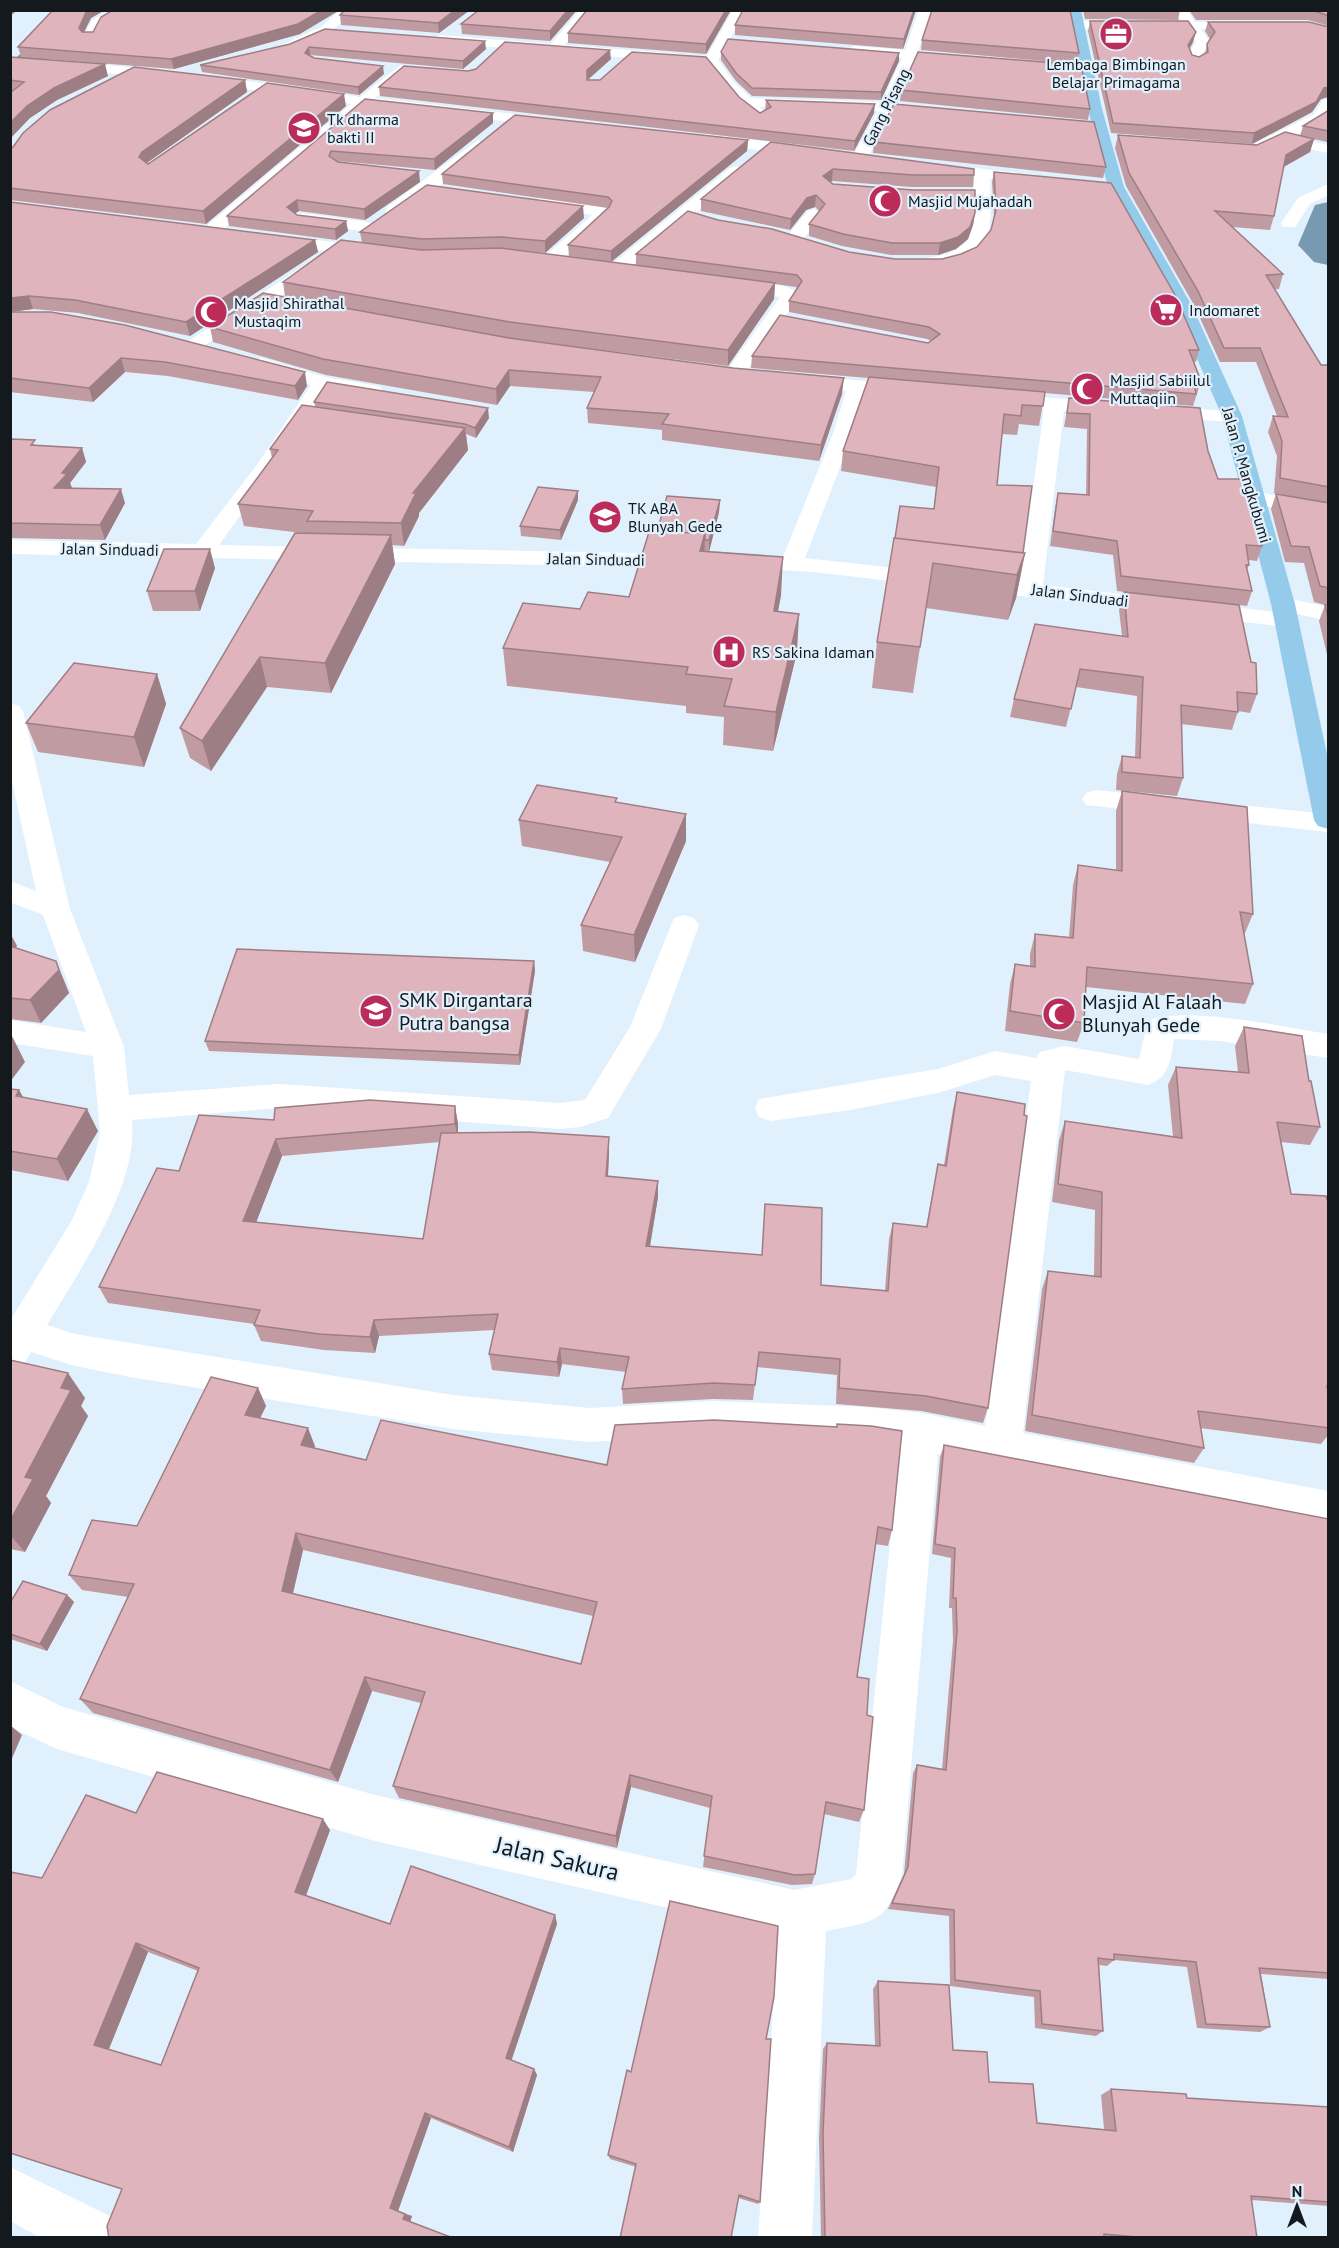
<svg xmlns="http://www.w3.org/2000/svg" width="1339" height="2248" font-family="'PT Sans',sans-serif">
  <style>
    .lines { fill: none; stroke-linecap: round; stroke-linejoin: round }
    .river { fill: #779ab1; fill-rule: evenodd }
    .minor { fill: #fff; fill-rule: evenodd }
    .major { fill: #94caea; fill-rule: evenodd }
    .wall { fill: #c19ba2; fill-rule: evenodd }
    .shaded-wall { fill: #9d7e84 }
    .building { fill: #e0b4bc; stroke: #9d7e84; stroke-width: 1.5; fill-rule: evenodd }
    .labels { text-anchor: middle; stroke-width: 4.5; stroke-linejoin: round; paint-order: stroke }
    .far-poi-label { font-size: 16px; fill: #13191d; stroke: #e0f1fd; text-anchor: start }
    .far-street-label { font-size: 16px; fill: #13191d; stroke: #e0f1fd }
    .poi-label { font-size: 20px; fill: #13191d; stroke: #e0f1fd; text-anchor: start }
    .near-street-label { font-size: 24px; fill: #13191d; stroke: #e0f1fd }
  </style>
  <rect width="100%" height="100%" fill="#e0f1fd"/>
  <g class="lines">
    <path class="river" d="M281,10H323L319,16L275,32L169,56L50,59L45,63L55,76L50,83L10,95V75L20,72L12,61L32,44L43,41L169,38L257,19Z
      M1328,202V265L1314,262L1298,245L1315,205Z"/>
    <path class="minor" d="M111,10H128L102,25L95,40H85L83,37L92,20Z
      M340,10H354C341,26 302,54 281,49L279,46L321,27Z
      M580,10H593L564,45L707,56L733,10H746L718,60L734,82L751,98L882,102L902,58L854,54L847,50L854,46L905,50L919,10H932L918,51L961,55L968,59L961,63L915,59L896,103L938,108L945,112L938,116L892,112L867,159L859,164L851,159L878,111L760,107L768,116L761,120L740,105L707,64L440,43L433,39L440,35L551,44Z
      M1177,10H1187L1195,22H1308L1328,28V36L1307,30L1201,29L1210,42L1202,54L1204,61L1197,65L1192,64L1188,54L1196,42L1187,29H1079L1072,25L1079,21L1182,22L1176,13Z
      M10,58L169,70L360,97L401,65L406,66V72L375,98L557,119L564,123L557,127L366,106L216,236H204L202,232L204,228L351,104L169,78L10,66Z
      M1328,99C1331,125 1313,126 1293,137L1328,145V153L1281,143L1259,154H1243L1240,151L1314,114L1323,100Z
      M704,134L810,147L818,152L810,157L699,142L696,139L699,136Z
      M478,140L486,145L483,148C466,163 409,219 387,213L385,210L387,207Z
      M930,163L1037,175L1045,180L1037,185L990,179C992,234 994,257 933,267L924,262L927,258L948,254L967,242L974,221V178L924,171L922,168Z
      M736,166L742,168L744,171L742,174L623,273H611L608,269L611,265L730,168Z
      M1328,184V195L1310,204L1295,227H1283L1281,223L1298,198Z
      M540,198L599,206L605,208L610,215L556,265L550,266L541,261L544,257L592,215L534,206L532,203Z
      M814,209L822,214L820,217L801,242H789L787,238L789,234L808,211Z
      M302,213L368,222L376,227L368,232L296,222L294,218L296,214Z
      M273,235L377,247L386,252L377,257L267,244L265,240L267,236Z
      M320,255L326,256L329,260L326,264L276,300L200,348L193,350L184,344Z
      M729,279C746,281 790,282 800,295L740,380L733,382L723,376L780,297L723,288L720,284L723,280Z
      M261,358L325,377L379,386L382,390L372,396L328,389L270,474L219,545L685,554L693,556L696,561L693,566L685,568L10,554V540L196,544L256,466L311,385L254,368L251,364L254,360Z
      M798,375L911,385L921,391L911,397L865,393L854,431L805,558L1020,582L1044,409L991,404L988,400L991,396L998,394L1239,412L1242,416L1239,420L1232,422L1064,411L1043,585L1286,613L1294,615L1298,620L1294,625L1286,627L813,572L731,567L728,562L731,557H783L834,431L846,391L791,385L788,381Z
      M1256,492L1328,505V517L1248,503L1245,498L1248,493Z
      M1283,597L1328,607V621L1275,609L1271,604L1275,599Z
      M10,703L19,706L23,711L70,909L124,1047L129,1095L279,1084L560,1103L585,1100L630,1027L674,918L684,915L694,918L699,925L661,1029L608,1118L580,1127L560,1129L279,1108L132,1120C139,1185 79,1271 47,1325L75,1334L453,1395L590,1408L713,1401L867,1407L921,1413L985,1426L1031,1081L995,1075L938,1093L850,1110L771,1121L759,1117L755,1108L759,1099L938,1069L995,1051L1036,1058L1040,1052L1064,1046L1139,1059L1145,1033L1152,1019C1192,1007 1285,1027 1328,1034V1058L1220,1041L1174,1039C1171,1059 1169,1078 1148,1085L1065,1070L1023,1433L1328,1491V1529L938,1454L902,1874C886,1924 874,1922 826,1931L812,2238H758L778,1933L375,1841L57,1749L10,1727V1681L63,1707L375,1795L794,1890L851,1879L856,1874L900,1447L867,1441L713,1435L590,1442L453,1429L130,1377L75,1366L31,1352L25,1362L10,1367V1321L72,1220L89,1182L100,1133L93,1056L10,1043V1020L86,1032L43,915L10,902V881L36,891L10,772Z
      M1096,790L1328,814V832L1086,805L1082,799L1086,793Z
      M10,2167L116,2219L123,2238H41L10,2221Z"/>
    <path class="major" d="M1069,10H1081L1102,109L1124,187L1192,306L1242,416L1295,604L1328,759V829L1318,826L1314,820L1271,604L1222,416L1174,306L1108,187L1088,109Z"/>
  </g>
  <path class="wall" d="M53,10H105L91,18L84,32L300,34L174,69L21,57L18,47Z
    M342,10H470L439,33L341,25L340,15L344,12Z
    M577,10L550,41L462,34L461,24Z
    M731,10L706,54L568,43V33Z
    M743,10H916L903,49L735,35V25Z
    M1083,10H1180L1178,20L1085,19Z
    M1189,10H1329V26L1308,20H1196Z
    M1090,21L1193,42L1190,48L1192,55L1199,57L1205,54L1207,44L1210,39L1205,31L1208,22L1329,27V100L1328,97L1321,99L1312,112L1252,144L1111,133L1088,31Z
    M922,40L1079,53L1077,64L921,50Z
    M290,44L486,49L463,69L310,55L309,56L314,58L384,74L359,95L202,72L200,65Z
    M721,52L899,61L881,100L752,96L736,81L721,60Z
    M10,57L108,76L57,100L30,118L12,92L10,91Z
    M611,59L588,80L739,97L760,113L765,110L766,100L874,113L854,151L380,96L379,87L468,71Z
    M245,80L247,92L147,163L148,164L346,106L206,224L10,200V148Z
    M901,90L1090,109L1088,120L900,101Z
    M365,99L493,123L435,170L337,161L420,182L365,220L299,211L295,213L297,215L346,221L348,231L336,240L229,226L227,216Z
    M1329,110V141L1327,142L1314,139L1310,152L1283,167L1274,216L1270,230L1232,227L1283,274L1279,289H1274L1321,365H1329V663L1319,621L1325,605L1314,602L1304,563L1285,562L1271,509L1276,494L1295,497L1274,493L1277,456L1268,432L1273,416H1277L1256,362H1220L1194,305L1126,186L1115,148L1118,135L1257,145L1300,136L1303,126Z
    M748,140L747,151L611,262L569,256L568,245L608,208L443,184L442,174Z
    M771,142L974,175L973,187H912L832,181L830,182L833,184L975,213L973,225L968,239L956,249L938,255H891L842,246L809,236V224L819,211L815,207L806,210L790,230L701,211V199Z
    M874,142L1106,167L1103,178L873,153Z
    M994,172L1199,350L1196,362H1194L1201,381L1193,406L1045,393L1039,426L1019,424L1017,435L1002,434L997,485L1023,553H1025L1016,598L1008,620L926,608L913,693L872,688L877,642L934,509L936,487L841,471L843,451L868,378L751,368L752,356L928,343L931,341L927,339L789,312V301L797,288L796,287L775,284L774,299L728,366L509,338L842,394L819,461L662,440V430L588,423L587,408L594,392L510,386L497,405L326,375L213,342L210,327L285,297L283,282L362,243L360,232L584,218L545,253L517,250L636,265V254L718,220L849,252L895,259H942L961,254L977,247L991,230L994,217L992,182Z
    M10,202L315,240L318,252L190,336L78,313L33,309L10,312Z
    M10,312L307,386L298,400L168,376L125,372L93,402L10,392Z
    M1069,398L1208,451L1218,479L1262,546L1257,561L1248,560L1249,565L1247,569L1252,591L1247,606L1239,605L1257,694L1250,713L1238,711L1232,730L1181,724L1183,778L1177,796L1116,790L1117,774L1122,756L1135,757L1137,696L1076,687L1066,727L1010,717L1014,699L1122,636L1119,610L1124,592L1177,598L1117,591L1113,555L1050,546L1055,508L1058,493L1086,495L1087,429L1064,427Z
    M314,402L489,418L476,438L466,434L468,450L419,513V516L404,546L392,545L395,564L331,693L267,687L211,771L190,758L180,728L310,534L244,526L238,504L272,458L270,449L315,406Z
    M10,439L37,445L82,448L86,462L70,483L72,488L125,503L105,540L10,538Z
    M578,500L561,540L521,536L520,526Z
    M720,500L719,512L709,552L781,595L778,611L797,652L773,751L723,745L724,717L686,713V706L507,686L503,648L580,609L629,597L657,532Z
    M215,568L200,611H153L147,591Z
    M157,674L166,704L144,767L38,752L26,723Z
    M1122,791L1253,914L1245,933H1244L1253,984L1245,1004L1086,987L1084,1023L1077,1042L1005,1031L1010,984L1015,964L1030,966V954L1035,934L1069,937L1073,885L1078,865L1116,870V811Z
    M617,802L686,814V841L635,962L583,951L581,925L610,862L522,846L519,820Z
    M10,933L17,946L15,948L56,961L69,993L41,1023L10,1019Z
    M534,961L535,971L520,1065L209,1051L205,1041Z
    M1244,1027L1309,1081L1320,1127L1310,1145L1281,1142L1291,1194L1329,1205V1434L1321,1444L1200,1428L1204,1448L1194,1463L1025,1431L1042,1289L1048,1271L1094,1276L1095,1210L1052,1202L1059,1140L1065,1121L1173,1137L1168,1085L1176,1067L1238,1072L1235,1046Z
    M10,1089L19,1090L23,1097L98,1131L68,1181L10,1170Z
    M957,1092L988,1408L983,1423L921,1411L836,1404L837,1375L757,1367L753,1400L713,1399L623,1404L622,1389L626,1372L562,1364L559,1377L492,1370L489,1354L495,1330L379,1336L375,1353L324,1350L261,1341L254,1325V1324L108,1303L99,1287L179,1171L274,1120L455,1106L458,1124V1132L609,1154L608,1176L658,1197L650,1247L762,1255L765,1204L821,1285L885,1290L889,1239L893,1223L926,1227L938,1164L944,1165L953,1109ZM440,1142L423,1239L256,1222L282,1156Z
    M10,1360L85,1398L81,1406L88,1416L46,1496L51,1503L25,1552L10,1549Z
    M258,1388L266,1406L260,1418L315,1446L314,1448L366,1460L381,1420L892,1530L888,1546L875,1544L857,1677L864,1810L859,1822L824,1814L815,1874L812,1884L792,1885L703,1867L710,1808L631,1787L617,1848L399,1798L393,1786L421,1703L372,1691L338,1782L93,1713L80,1699L128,1597L82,1590L69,1575L137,1526ZM303,1550L593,1616L581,1664L293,1593Z
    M944,1445L1329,1519V1979L1261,1974L1270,2027L1260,2032L1197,2028L1187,1967L1114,1960L1107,1966L1099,1965L1103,2031L1096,2036L1035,2028L1034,1997L950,1986L949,1916L888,1909L904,1874L913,1773L917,1765L942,1769L953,1641L952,1608H949L951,1558L932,1554L940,1457Z
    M67,1595L74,1602L47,1651L10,1639V1603Z
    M136,1813L330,1830L306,1895L390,1924L555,1915L557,1924L511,2060L534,2069L537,2075L513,2152L431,2118L398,2211L412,2216L410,2222L122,2189L42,1878ZM148,1952L198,1971L161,2065L109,2049Z
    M878,1981L953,2050L1037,2123L1104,2129L1101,2095L1111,2089L1187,2098L1329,2107V2206L1251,2200L1257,2238H821L819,2138L823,2049L827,2043L875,2045L873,1989Z
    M766,2039L760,2202L758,2204L610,2159L608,2155L631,2072Z"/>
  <path class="shaded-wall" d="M10,10H18L10,16Z
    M87,10H105L91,18L81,38L79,28Z
    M322,10H340L300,34L174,69L171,59Z
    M455,10H470L439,33L438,23Z
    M568,10H577L550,41V31Z
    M726,10H731L706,54V44Z
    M914,10H916L903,49L904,39Z
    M1196,32L1193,42L1186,55L1188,45Z
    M485,41L486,49L463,69V61Z
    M309,47L310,55L306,61L305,53Z
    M610,50L611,59L588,79L587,70Z
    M899,53V61L881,100V92Z
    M105,64L108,76L57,100L30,118L10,139V123L27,106L54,88Z
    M383,66L384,74L359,95L358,87Z
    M245,80L247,92L145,164L139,157L142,152Z
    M1329,87L1328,97L1321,99L1312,112L1252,144L1254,133L1324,88Z
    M344,94L346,106L206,224L203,211Z
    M875,104L874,113L854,151L855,141Z
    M493,113V123L435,170L434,159Z
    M1314,139L1310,152L1282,168L1286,155Z
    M748,140L747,151L611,262V251Z
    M833,169L832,181L822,187L823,176Z
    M419,171L420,182L365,220L364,209Z
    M816,195L815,207L806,210L790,230L791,219L807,198Z
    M297,200L299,211L289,217L287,207Z
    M583,206L584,218L545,253V241Z
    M975,213L973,225L968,239L956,249L938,255L940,243Z
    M346,221L348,231L336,240L335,229Z
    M315,240L318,252L190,336L186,322Z
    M775,283L774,299L728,366V350Z
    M29,296L33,309L10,312V298Z
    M121,358L125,372L93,402L89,388Z
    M509,370L510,386L497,405L496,389Z
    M305,372L307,386L298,400L295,386Z
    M844,378L842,394L819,461L821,445Z
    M488,408L489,418L476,438L475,428Z
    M465,428L468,450L419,513V516L404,546L401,523L413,493Z
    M82,448L86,462L70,483L72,488H54L62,473Z
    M121,489L125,503L105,540L100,525Z
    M578,491V500L561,540L560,530Z
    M720,500L719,512L709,552V540Z
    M705,533L704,570L700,551Z
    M391,535L395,564L331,693L325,663Z
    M210,549L215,568L200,611L195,591Z
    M1025,553L1016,598L1008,620L1017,575Z
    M783,557L781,595L771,649L774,611Z
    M799,614L797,652L773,751L776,712Z
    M260,657L267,687L211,771L202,741Z
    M157,674L166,704L144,767L134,737Z
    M686,814V841L635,962L634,935Z
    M10,933L17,946L10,952Z
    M56,961L69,993L41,1023L30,1000Z
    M534,961L535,971L520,1065L519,1055Z
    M10,1032L25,1062L10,1082Z
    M19,1090L31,1112L16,1096Z
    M455,1106L458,1124V1141L455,1124Z
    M87,1109L98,1131L68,1181L57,1159Z
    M609,1137V1154L607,1193L606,1176Z
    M276,1139L282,1156L250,1238L243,1221Z
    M658,1181V1197L647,1263L646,1246Z
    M374,1320L379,1336L375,1353L370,1337Z
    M560,1348L562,1364L559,1377L557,1362Z
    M68,1373L85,1398L81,1406L88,1416L46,1496L51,1503L25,1552L10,1535V1521L25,1477L61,1388Z
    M258,1388L266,1406L253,1432L245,1415Z
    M308,1428L315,1446L308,1462L301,1445Z
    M296,1533L303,1550L290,1606L282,1591Z
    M67,1595L74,1602L47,1651L40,1644Z
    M365,1677L372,1691L338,1782L330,1770Z
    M10,1725L22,1735L10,1763Z
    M630,1775L631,1787L617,1848L616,1836Z
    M323,1819L330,1830L304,1901L295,1892Z
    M555,1915L557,1924L510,2065L506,2058Z
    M136,1943L148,1952L108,2051L94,2045Z
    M534,2069L537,2075L513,2152L509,2147Z
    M425,2113L431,2118L398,2211L390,2208Z
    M405,2214L412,2216L410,2222L403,2219Z"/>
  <path class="building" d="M53,10H87L79,28L82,32H93L101,17L113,10H322L298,24L171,59L18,47Z
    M345,10H455L438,23L340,15Z
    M479,10H568L550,31L461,24Z
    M587,10H726L706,44L568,33Z
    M743,10H914L904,39L735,25Z
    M932,10H1070L1079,53L922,40Z
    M1312,10H1329V16Z
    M1090,21H1188L1196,32L1188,45L1192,55L1199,57L1208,52L1207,44L1215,32L1208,22H1309L1329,27V87L1324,88L1316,102L1254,133L1113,123Z
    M325,29L485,41L463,61L309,47L305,53L314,58L383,66L358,87L200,65L290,44Z
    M728,39L899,53L881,92L752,88L736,73L721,52Z
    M505,42L610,50L587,70V80H600L632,52L706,57L739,97L760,113L771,107L766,100L875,104L855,141L379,87L404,66L468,71L476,69Z
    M918,52L1081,65L1090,109L901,90Z
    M10,57L105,64L54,88L27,106L10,123V93L24,82L10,80Z
    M134,67L245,80L142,152L139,157L148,164L267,83L344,94L203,211L10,188V148L13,147L23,133L50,110Z
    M365,99L493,113L434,159L331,151L329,156L338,162L419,171L364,209L297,200L287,207L297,215L346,221L335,229L227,216Z
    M894,104L1094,122L1106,167L874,142Z
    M1329,110V131L1303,126Z
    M515,115L748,140L611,251L568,245L609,207L612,201L608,197L442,174Z
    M1285,132L1314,139L1286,155L1274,216L1215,211L1283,274L1266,275L1321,365H1329V487L1280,478L1282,441L1273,416L1288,417L1260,348H1224L1198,291L1129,173L1118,135L1257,145Z
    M771,142L974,169V175H913L833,169L823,176L833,184L913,190H975V213L970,227L958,237L940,243H892L843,234L809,224L825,204L816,195L807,198L791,219L701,199Z
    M994,172L1111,183L1175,295L1199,350H1189L1201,381H1194L1196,394L752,356L780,315L928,343L940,334L929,327L789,301L802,281L797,275L636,254L688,211L718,220L772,229L849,252L895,259H942L961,254L977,247L991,230L996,210Z
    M427,185L583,206L545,241L501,237L422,239L360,232Z
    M10,202L315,240L186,322L75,300L29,296L10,298Z
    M341,240L421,250L501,248L775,283L728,350L510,322L283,282Z
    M263,293L509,338L733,368L844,378L821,445L662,424L669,414L587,408L601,377L509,370L496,389L323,359L210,327Z
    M10,312H51L125,325L305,372L295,386L165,362L121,358L89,388L10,378Z
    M869,377L1045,392L1043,406L1022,405L1021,416L1004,414L997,485L1032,486L1023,553L895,538L900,506L934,509L939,467L843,451Z
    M327,382L488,408L475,428L465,424L314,402Z
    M1069,398L1200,408L1208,451L1218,479H1244L1262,546L1246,545L1249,565H1246L1252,591L1121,576L1117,541L1053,531L1058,493L1089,495L1090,414L1067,413Z
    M302,405L465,428L413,493H416L401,523L307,521L313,511L238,504L278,450L270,449Z
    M10,439L35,440L31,445L82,448L62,473L67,474L54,488L121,489L100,525L10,523Z
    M538,487L578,491L560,530L520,526Z
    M1276,494L1329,503V588L1320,586L1309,547L1291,546Z
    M667,496L720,500L709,540H705V533L657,532Z
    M649,532L705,533L700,551L783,557L774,611L799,614L776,712L724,706L732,679L686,674L688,667L503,648L523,603L580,609L588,592L629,597Z
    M295,533L391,535L325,663L260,657L202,741L180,728Z
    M894,538L1025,553L1017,575L933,563L920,647L877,642Z
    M164,549H210L195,591H147Z
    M1124,592L1239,605L1251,662L1256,663L1257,694L1237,692L1238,712L1181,705L1183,778L1122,772V756L1140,758L1143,677L1080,669L1071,709L1014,699L1035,624L1128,637Z
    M1325,605L1329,606V620Z
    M74,663L157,674L134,737L26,723Z
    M537,785L617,798L615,802L686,814L634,935L581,925L622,837L519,820Z
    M1122,791L1247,807L1253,914L1240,912L1253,984L1087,967L1084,1023L1010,1011L1015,964L1035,967V934L1073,938L1078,865L1122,871Z
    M10,946L56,961L59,970L30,1000L10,998Z
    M237,949L534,961L519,1055L205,1041Z
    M1244,1027L1302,1036L1309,1081H1311L1320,1127L1277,1122L1291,1194L1326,1196L1329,1205V1387L1327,1386L1329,1397V1428L1198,1411L1204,1448L1032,1415L1048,1271L1101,1277L1102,1192L1058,1184L1065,1121L1182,1138L1176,1067L1249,1073Z
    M10,1089L19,1090L16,1096L87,1109L57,1159L10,1151Z
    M957,1092L1025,1104L1024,1115L1027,1116L988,1408L926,1396L839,1388L840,1359L759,1352L755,1385L714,1383L622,1389L629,1357L560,1348L557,1362L489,1354L498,1314L374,1320L370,1337L319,1334L254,1325L260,1310L99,1287L157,1168L179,1171L199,1115L274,1120L275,1108L370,1100L455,1106V1124L276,1139L243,1221L423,1239L441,1133L530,1132L609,1137L606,1176L658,1181L646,1246L762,1255L765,1204L822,1208L821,1285L888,1291L893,1223L927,1227L938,1164L946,1166Z
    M10,1360L68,1373L61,1388L71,1390L25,1477L33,1479L10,1521Z
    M211,1377L258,1388L245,1415L308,1428L301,1445L366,1460L381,1420L607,1465L615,1425L714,1420L837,1427V1424L871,1426L902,1431L892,1530L878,1527L857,1677L869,1679L867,1715L873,1717L864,1810L826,1802L815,1874L795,1875L704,1856L712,1796L630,1775L616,1836L393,1786L425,1692L365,1677L330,1770L80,1699L134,1584L69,1575L92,1520L137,1526ZM296,1533L597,1602L581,1664L282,1591Z
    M944,1445L1329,1519V1973L1259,1968L1270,2027L1206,2024L1196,1962L1114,1954V1960L1098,1958L1103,2031L1042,2024L1040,1991L955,1980L954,1910L892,1903L908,1867L917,1765L946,1770L957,1631L956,1598H953L955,1548L935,1544Z
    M23,1581L67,1595L40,1644L10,1634V1603Z
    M157,1772L323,1819L295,1892L390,1924L411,1866L555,1915L506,2058L534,2069L509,2147L425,2113L390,2208L405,2214L403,2219L453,2238H109L107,2226L122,2189L10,2153V1872L42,1878L86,1795L136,1813ZM136,1943L199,1968L161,2065L94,2045Z
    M670,1901L778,1926L774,1997L766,2039H771L760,2202L739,2195L731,2238H620L636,2164L608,2155L627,2070L631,2072Z
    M878,1981L949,1985L953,2050L987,2052L989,2082L1033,2084L1037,2123L1116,2131L1111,2089L1186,2094L1187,2098L1329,2107V2202L1251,2196L1257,2238H1148L1104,2234V2238H825L823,2133L827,2043L880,2046Z"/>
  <defs>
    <g id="office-disc" transform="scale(1.725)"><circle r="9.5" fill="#bb2c5b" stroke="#e0f1fd"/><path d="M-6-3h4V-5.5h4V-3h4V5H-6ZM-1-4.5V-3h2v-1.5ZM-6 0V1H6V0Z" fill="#fff"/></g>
    <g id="school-disc" transform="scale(1.725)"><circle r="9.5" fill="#bb2c5b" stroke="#e0f1fd"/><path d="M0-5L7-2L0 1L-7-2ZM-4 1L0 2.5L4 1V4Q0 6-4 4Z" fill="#fff"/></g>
    <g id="mosque-disc" transform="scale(1.725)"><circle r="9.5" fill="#bb2c5b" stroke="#e0f1fd"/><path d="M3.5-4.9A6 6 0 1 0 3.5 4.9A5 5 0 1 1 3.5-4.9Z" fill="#fff"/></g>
    <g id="supermarket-disc" transform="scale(1.725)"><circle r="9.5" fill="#bb2c5b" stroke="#e0f1fd"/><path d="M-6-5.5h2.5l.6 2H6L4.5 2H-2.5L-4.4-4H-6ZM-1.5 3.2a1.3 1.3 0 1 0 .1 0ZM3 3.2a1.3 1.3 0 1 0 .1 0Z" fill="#fff"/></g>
    <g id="hospital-disc" transform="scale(1.725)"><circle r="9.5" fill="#bb2c5b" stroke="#e0f1fd"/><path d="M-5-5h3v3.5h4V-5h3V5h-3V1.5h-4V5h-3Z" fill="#fff"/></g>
  </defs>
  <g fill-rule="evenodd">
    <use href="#office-disc" x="1116" y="34"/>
    <use href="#school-disc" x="304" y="128"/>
    <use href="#mosque-disc" x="885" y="201"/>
    <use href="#supermarket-disc" x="1166" y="310"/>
    <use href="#mosque-disc" x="211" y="312"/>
    <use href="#mosque-disc" x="1087" y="389"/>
    <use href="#school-disc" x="605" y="517"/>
    <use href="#hospital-disc" x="729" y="652"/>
    <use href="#school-disc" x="376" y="1011"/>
    <use href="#mosque-disc" x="1059" y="1014"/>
  </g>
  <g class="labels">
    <g class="far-poi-label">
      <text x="1116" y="70" text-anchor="middle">Lembaga Bimbingan<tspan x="1116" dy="18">Belajar Primagama</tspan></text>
      <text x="327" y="125">Tk dharma<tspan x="327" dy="18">bakti II</tspan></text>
      <text x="908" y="207">Masjid Mujahadah</text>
      <text x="234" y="309">Masjid Shirathal<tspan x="234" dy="18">Mustaqim</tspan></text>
      <text x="1189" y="316">Indomaret</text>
      <text x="1110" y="386">Masjid Sabiilul<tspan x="1110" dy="18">Muttaqiin</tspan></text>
      <text x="628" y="514">TK ABA<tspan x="628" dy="18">Blunyah Gede</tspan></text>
      <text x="752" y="658">RS Sakina Idaman</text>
    </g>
    <g class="far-street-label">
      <text transform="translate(886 107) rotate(-63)" y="6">Gang Pisang</text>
      <text transform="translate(1247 475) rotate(74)" y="6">Jalan P. Mangkubumi</text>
      <text transform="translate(110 549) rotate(1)" y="6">Jalan Sinduadi</text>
      <text transform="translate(596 559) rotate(1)" y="6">Jalan Sinduadi</text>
      <text transform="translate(1080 595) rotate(7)" y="6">Jalan Sinduadi</text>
    </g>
    <g class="poi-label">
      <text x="399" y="1007">SMK Dirgantara<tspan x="399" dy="23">Putra bangsa</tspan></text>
      <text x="1082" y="1009">Masjid Al Falaah<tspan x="1082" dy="23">Blunyah Gede</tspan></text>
    </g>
    <g class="near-street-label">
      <text transform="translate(557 1859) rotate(13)" y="8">Jalan Sakura</text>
    </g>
  </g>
  <rect width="1339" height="2248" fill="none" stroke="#13191d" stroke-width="24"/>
  <g transform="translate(1297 2206)" stroke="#e0f1fd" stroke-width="4.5" paint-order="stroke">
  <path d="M0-4.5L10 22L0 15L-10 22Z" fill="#13191d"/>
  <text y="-9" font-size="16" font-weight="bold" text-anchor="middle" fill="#13191d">N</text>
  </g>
</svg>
